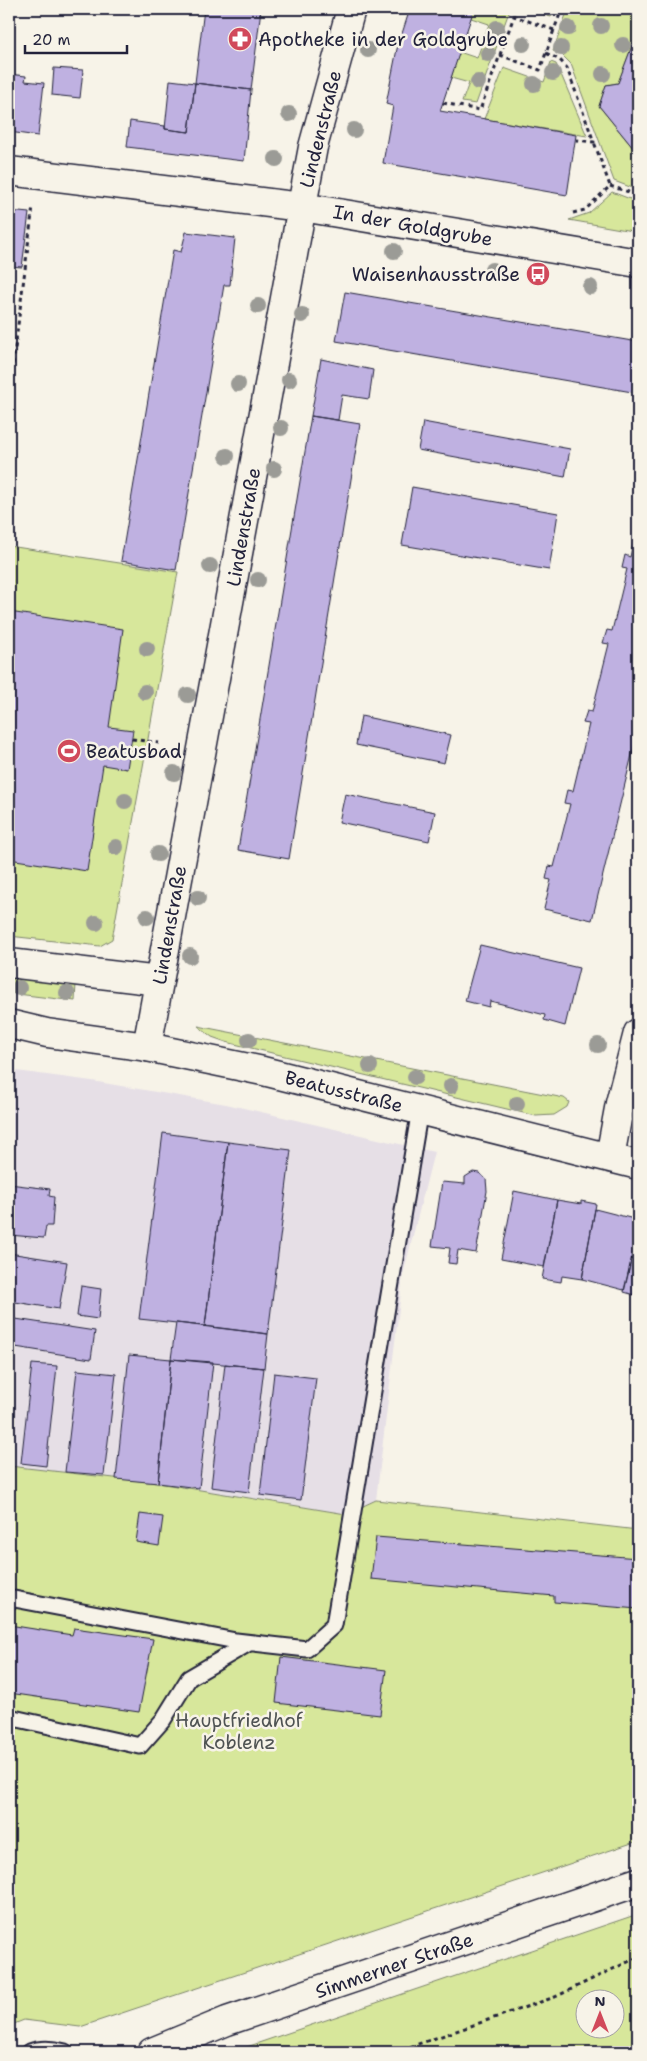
<svg xmlns="http://www.w3.org/2000/svg" width="647" height="2061" font-family="'Shantell Sans',sans-serif">
  <style>
    .built { fill: #e6dfe6 }
    .green { fill: #d7e79b; stroke: #7c846b; fill-rule: evenodd }
    .building { fill: #bfb1e1; stroke: #22223b }
    .lines { fill: none; stroke-linecap: round; stroke-linejoin: round }
    .lane-casing { stroke: #22223b; stroke-width: 19 }
    .street-casing { stroke: #22223b; stroke-width: 31 }
    .secondary-casing { stroke: #22223b; stroke-width: 31 }
    .path { stroke: #22223b; stroke-width: 3; stroke-dasharray: 4 4; stroke-linecap: butt }
    .lane { stroke: #f7f3e8; stroke-width: 15 }
    .street { stroke: #f7f3e8; stroke-width: 28 }
    .secondary { stroke: #f7f3e8; stroke-width: 28 }
    .tree { fill: #9b9b96 }
    .labels { text-anchor: middle; stroke-width: 5; stroke-linejoin: round; paint-order: stroke }
    .poi-label { font-size: 19px; fill: #22223b; stroke: #f7f3e8; text-anchor: start }
    .street-label { font-size: 19px; fill: #22223b; stroke: #f7f3e8 }
    .park-label { font-size: 19px; fill: #4f5353; stroke: #f7f3e8 }
  </style>
  <rect width="100%" height="100%" fill="#f7f3e8"/>
  <filter id="ink" filterUnits="userSpaceOnUse"><feTurbulence type="fractalNoise" baseFrequency=".02" numOctaves="2"/><feDisplacementMap in="SourceGraphic" scale="10" xChannelSelector="R" yChannelSelector="G"/><feConvolveMatrix kernelMatrix="1 2 1 2 8 2 1 2 1" color-interpolation-filters="sRGB"/></filter>
  <g filter="url(#ink)">
    <path class="built" d="M9,1070L92,1081L226,1104L434,1152L403,1275L376,1500L346,1514L158,1483L9,1466Z"/>
    <path class="green" d="M474,9H510L476,104L462,102L469,83L451,78L459,52L477,58L489,24L471,18Z
      M526,9H554L551,17Z
      M568,9H638V30L618,83L606,85L599,106L638,154V190L614,181L571,64L562,55L553,51Z
      M551,62L556,64L560,72L587,136L484,119L504,68L544,82Z
      M612,192L638,202V232L569,220L589,213Z
      M9,546L178,572L112,939L100,946L9,936Z
      M9,977L76,984L75,1001L9,993Z
      M198,1026L564,1098L569,1102L567,1107L554,1115L536,1116L226,1042L212,1037Z
      M9,1466L158,1483L346,1514L376,1500L638,1530V1841L80,2027L24,2020L9,2026Z
      M638,1914V2052H232ZM584,1998H614V2028H584Z"/>
    <path class="building" d="M204,9H261L251,90L195,83Z
      M410,9H474L440,111L576,135L567,195L383,163L393,106L386,104L397,49Z
      M638,30V154L599,106L606,85L618,83Z
      M54,68L83,70L80,98L52,95Z
      M9,74L26,76L25,81L44,83L38,136L9,132Z
      M170,80L195,83L189,132L165,129Z
      M195,83L251,90L244,161L127,147L130,121L165,126V129L189,132Z
      M9,211L29,213L22,267L9,266Z
      M186,232L235,238L230,285H224L176,570L121,561L173,250L181,252Z
      M345,292L638,342V393L336,341Z
      M321,359L373,370L369,399L342,395L338,420L311,416Z
      M311,416L360,424L289,859L238,850Z
      M423,422L570,449L565,477L418,450Z
      M412,487L558,513L549,570L402,545Z
      M638,523V730L592,920L544,909L551,880L546,879L549,866L554,867L570,804L564,803L567,790L573,791L589,724L583,723L587,711L592,712L609,644L603,643L607,630L612,631L627,569L622,568L625,555L630,557Z
      M9,580H12L9,601Z
      M9,612L123,629L109,727L133,730L127,769L103,765L87,871L9,859Z
      M361,716L451,735L444,763L356,745Z
      M345,794L435,812L429,841L339,822Z
      M480,945L579,968L565,1026L544,1020L545,1015L490,1001L489,1007L465,1001Z
      M163,1133L228,1142L205,1326L139,1319Z
      M228,1142L291,1150L268,1334L205,1326Z
      M473,1172L479,1173L486,1179L487,1191L476,1253L458,1250L456,1264L448,1263L450,1248L432,1246L442,1182L465,1184V1177Z
      M9,1184L50,1189L49,1196L54,1197L52,1226H46L44,1238L9,1235Z
      M514,1191L557,1200L544,1267L501,1259Z
      M557,1200L581,1204V1201L596,1204L582,1279L562,1276L561,1282L542,1279Z
      M595,1209L638,1220V1231L624,1290L582,1279Z
      M638,1231V1296L624,1292Z
      M9,1253L67,1262L59,1309L9,1301Z
      M81,1286L101,1289L98,1319L77,1316Z
      M9,1318L95,1331L91,1359L9,1346Z
      M176,1323L268,1334L264,1368L171,1359Z
      M129,1355L171,1359L158,1483L116,1479Z
      M171,1359L213,1362L199,1488L158,1483Z
      M32,1364L57,1366L46,1466L21,1463Z
      M225,1364L264,1368L249,1492L211,1487Z
      M77,1370L116,1374L104,1475L65,1472Z
      M274,1373L316,1378L301,1500L260,1495Z
      M140,1514L163,1517L159,1546L136,1542Z
      M376,1537L638,1558V1609L554,1602V1596L371,1579Z
      M9,1625L72,1635L74,1628L153,1639L139,1712L9,1693Z
      M281,1657L386,1670L380,1715L276,1703Z"/>
    <g class="lines">
      <g class="lane-casing">
        <path id="lane" d="M9,1598L236,1641L307,1649L334,1625L420,1109
          M9,1717L140,1746L163,1720L189,1678L249,1643
          M30,2052C41,2048 54,2049 65,2052"/>
      </g>
      <g class="street-casing">
        <path id="street" d="M9,171L302,207L638,263
          M9,963L159,981
          M147,1047L307,179L313,147L351,9
          M610,1157L620,1103L638,1033"/>
      </g>
      <g class="secondary-casing">
        <path id="secondary" d="M9,1024L47,1033L147,1047L263,1071L638,1165
          M152,2052L227,2021L638,1882"/>
      </g>
      <path class="path" d="M546,53L560,60L567,68L594,142L576,140
        M500,55L540,70L554,30
        M443,103L480,110L514,16L554,30L562,9
        M610,186L638,195
        M573,213L585,210L610,186L594,142
        M9,396L33,206
        M132,739L159,743
        M395,2052L555,1997L638,1957"/>
      <use href="#lane" class="lane"/>
      <use href="#street" class="street"/>
      <use href="#secondary" class="secondary"/>
    </g>
    <g class="tree">
      <circle cx="601" cy="26" r="8"/>
      <circle cx="497" cy="28" r="8"/>
      <circle cx="568" cy="28" r="8"/>
      <circle cx="523" cy="44" r="8"/>
      <circle cx="623" cy="45" r="8"/>
      <circle cx="561" cy="48" r="8"/>
      <circle cx="368" cy="50" r="8"/>
      <circle cx="488" cy="54" r="8"/>
      <circle cx="553" cy="73" r="8"/>
      <circle cx="603" cy="74" r="8"/>
      <circle cx="478" cy="82" r="8"/>
      <circle cx="534" cy="84" r="8"/>
      <circle cx="289" cy="114" r="8"/>
      <circle cx="354" cy="130" r="8"/>
      <circle cx="276" cy="159" r="8"/>
      <circle cx="394" cy="251" r="8"/>
      <circle cx="492" cy="270" r="8"/>
      <circle cx="590" cy="287" r="8"/>
      <circle cx="258" cy="306" r="8"/>
      <circle cx="302" cy="315" r="8"/>
      <circle cx="289" cy="380" r="8"/>
      <circle cx="238" cy="384" r="8"/>
      <circle cx="281" cy="428" r="8"/>
      <circle cx="227" cy="456" r="8"/>
      <circle cx="274" cy="469" r="8"/>
      <circle cx="210" cy="566" r="8"/>
      <circle cx="258" cy="580" r="8"/>
      <circle cx="147" cy="649" r="8"/>
      <circle cx="145" cy="692" r="8"/>
      <circle cx="188" cy="695" r="8"/>
      <circle cx="174" cy="773" r="8"/>
      <circle cx="125" cy="801" r="8"/>
      <circle cx="116" cy="847" r="8"/>
      <circle cx="158" cy="854" r="8"/>
      <circle cx="198" cy="898" r="8"/>
      <circle cx="147" cy="917" r="8"/>
      <circle cx="96" cy="923" r="8"/>
      <circle cx="190" cy="956" r="8"/>
      <circle cx="19" cy="988" r="8"/>
      <circle cx="67" cy="993" r="8"/>
      <circle cx="249" cy="1040" r="8"/>
      <circle cx="598" cy="1045" r="8"/>
      <circle cx="370" cy="1066" r="8"/>
      <circle cx="415" cy="1077" r="8"/>
      <circle cx="451" cy="1086" r="8"/>
      <circle cx="517" cy="1104" r="8"/>
    </g>
  </g>
  <defs>
    <g id="pharmacy-disc" transform="scale(1.25)"><circle r="9.5" fill="#d1495b" stroke="#f7f3e8"/><path d="M-2-6h4v4h4v4h-4v4h-4v-4h-4v-4h4Z" fill="#fff"/></g>
    <g id="bus-disc" transform="scale(1.25)"><circle r="9.5" fill="#d1495b" stroke="#f7f3e8"/><path d="M-5-6H5V4H4V6H2V4H-2V6H-4V4H-5ZM-3.5-4V0h7V-4ZM-3.5 1.2v1.5H-2V1.2ZM2 1.2v1.5H3.5V1.2Z" fill="#fff"/></g>
    <g id="stadium-disc" transform="scale(1.25)"><circle r="9.5" fill="#d1495b" stroke="#f7f3e8"/><path d="M0-5a6.5 5 0 1 0 0 10a6.5 5 0 1 0 0-10ZM-3.5-1.8h7v3.6h-7Z" fill="#fff"/></g>
  </defs>
  <g fill-rule="evenodd">
    <use href="#pharmacy-disc" x="240" y="39"/>
    <use href="#bus-disc" x="538" y="274"/>
    <use href="#stadium-disc" x="69" y="751"/>
  </g>
  <g class="labels">
    <g class="poi-label">
      <text x="258" y="46">Apotheke in der Goldgrube</text>
      <text x="520" y="281" text-anchor="end">Waisenhausstraße</text>
      <text x="86" y="758">Beatusbad</text>
    </g>
    <g class="street-label">
      <text transform="translate(320 129) rotate(-76)" y="7">Lindenstraße</text>
      <text transform="translate(413 225) rotate(10)" y="7">In der Goldgrube</text>
      <text transform="translate(243 527) rotate(-80)" y="7">Lindenstraße</text>
      <text transform="translate(169 925) rotate(-80)" y="7">Lindenstraße</text>
      <text transform="translate(344 1091) rotate(14)" y="7">Beatusstraße</text>
      <text transform="translate(394 1965) rotate(-19)" y="7">Simmerner Straße</text>
    </g>
    <g class="park-label">
      <text x="239" y="1727">Hauptfriedhof<tspan x="239" dy="22">Koblenz</tspan></text>
    </g>
  </g>
  <rect width="647" height="2061" fill="none" stroke="#f7f3e8" stroke-width="30"/>
  <rect x="15" y="15" width="617" height="2031" fill="none" stroke="#22223b" stroke-width="2" filter="url(#ink)"/>
  <g transform="translate(600 2014)"><circle r="24" fill="#f7f3e8" stroke="#a29fa3"/>
  <path d="M0-4L9 19L0 12L-9 19Z" fill="#d1495b"/>
  <text y="-8" font-size="14" font-weight="bold" text-anchor="middle" fill="#22223b">N</text>
  </g>
  <path d="M25 45v8h102v-8" fill="none" stroke="#22223b" stroke-width="2.5"/>
  <text x="32" y="45" font-size="15" fill="#22223b" stroke="#f7f3e8" stroke-width="4" paint-order="stroke">20 m</text>
</svg>
